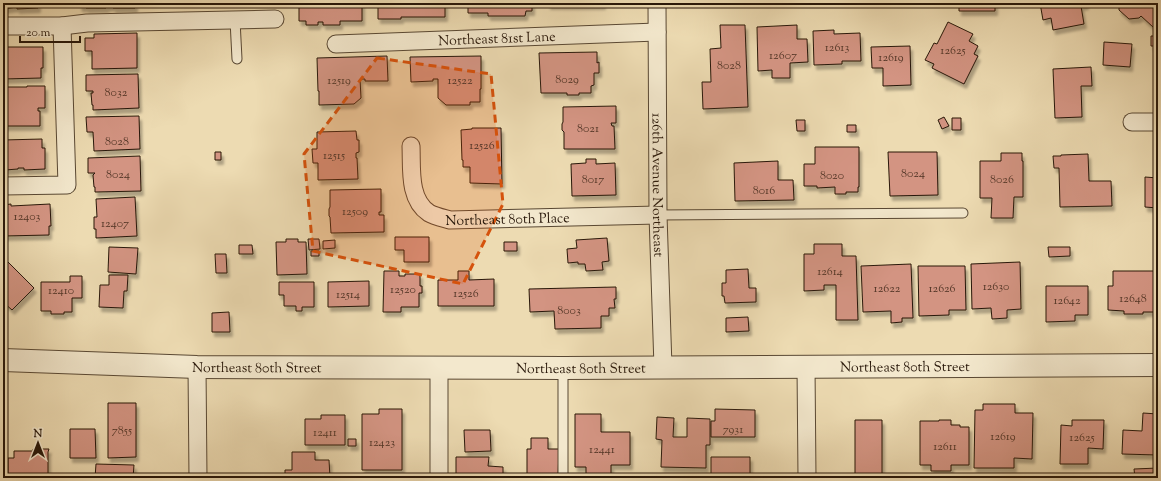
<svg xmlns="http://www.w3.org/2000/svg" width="1161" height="481" font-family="'Sorts Mill Goudy',serif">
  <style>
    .building { fill: #d39482; stroke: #281709; filter: url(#shadow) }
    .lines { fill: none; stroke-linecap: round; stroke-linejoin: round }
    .service-casing { stroke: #594833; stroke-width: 11 }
    .minor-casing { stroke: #594833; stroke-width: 19 }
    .tertiary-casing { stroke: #594833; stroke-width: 24 }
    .service { stroke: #f3e8cd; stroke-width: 9 }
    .minor { stroke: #f3e8cd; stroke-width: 17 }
    .tertiary { stroke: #f3e8cd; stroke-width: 22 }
    .marked { fill: #d5520c; fill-opacity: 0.2; stroke: #d5520c; stroke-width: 3; stroke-dasharray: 8 5; stroke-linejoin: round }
    .labels { text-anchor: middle; stroke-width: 3.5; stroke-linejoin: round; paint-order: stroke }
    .number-label { font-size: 12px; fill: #533627 }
    .street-label { font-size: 14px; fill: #281709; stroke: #f3e8cd }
  </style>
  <defs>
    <filter id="shadow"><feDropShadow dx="2.5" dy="4.5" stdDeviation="1" flood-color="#0004"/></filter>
  </defs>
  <rect width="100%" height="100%" fill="#eddbb2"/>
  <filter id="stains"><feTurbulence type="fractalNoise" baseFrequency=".005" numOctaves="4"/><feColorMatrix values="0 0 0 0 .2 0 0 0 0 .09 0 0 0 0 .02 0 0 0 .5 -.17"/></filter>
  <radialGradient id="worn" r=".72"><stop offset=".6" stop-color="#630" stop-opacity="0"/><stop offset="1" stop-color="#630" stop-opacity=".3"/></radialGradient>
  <path class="building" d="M3,3H38V8L17,9V7L3,9Z
    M79,3H135V8H113V6L106,7V8H86V7H80Z
    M299,3H362V21H340V25H323V22H318V25H306V21H299Z
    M378,3H445V17H401V19H378Z
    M468,3H532V11H526L525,16H488V13H468Z
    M548,3H603V5H548Z
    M959,3H995V11H959Z
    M1040,3H1086V5L1081,6L1084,24L1053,30L1051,18L1043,20Z
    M1119,3H1158V27H1153L1141,16L1139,18L1129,19L1119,10Z
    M948,22L973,34L969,41L978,46L974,54L978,56L964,84L932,68L934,64L925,60L934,43L937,44Z
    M720,25H745L748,107L703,109L702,82H711L710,49L721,48Z
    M797,25V39H807L808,62L790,63V78H772V70L758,71L757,27Z
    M834,30V34L860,33L861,61H842V64L814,65L813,31Z
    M137,33V68L92,69V51H85V38H94V34Z
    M1151,36H1158V46H1151Z
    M1104,42L1132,44L1130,67L1103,65Z
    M910,46L911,85L883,86V68H872L871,47Z
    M3,47H43V68H41V78L3,79Z
    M597,52V63L599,62V73H594V85L591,86V93H579V95H567V93H541L539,53Z
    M387,56L388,81H365V79H360L361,98L354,104L319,105V91H318L317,58Z
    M481,56V89H480V102H470V105H446L438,98V79H433V81L411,82L410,57Z
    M1091,67L1092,86H1081L1082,117L1055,118L1053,69Z
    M138,74L139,108L93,110V105H92L91,93H93V91H86V75Z
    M27,86H45V108H38V111H40V126H3V87H27Z
    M616,106V123H611L612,126H614L615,149H564V132L562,130V124L563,122V107Z
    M139,116L140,149L94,151L93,132H87L86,117Z
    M944,117L949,126L942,129L938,120Z
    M952,118H961V130H952Z
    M796,120H805V131H797Z
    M847,125H856V132H847Z
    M472,128H501L502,184L470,183V167H463V160H462L461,130L472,129Z
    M356,131L357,140H359V152L356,153V158H357L358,179L318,180V163H313L312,149H317V132Z
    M42,139V148H45V169L24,170V168H18V169L5,170V168H3V140Z
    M815,147H859V187H858V192H846V194H835V187L817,188V186H804V164H815Z
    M215,152H221V160H215Z
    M888,152H937L938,195L890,196Z
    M1001,153H1022V161H1023V197H1014L1013,218H991L992,198H980V161H1001Z
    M1088,154L1089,181H1111L1112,206L1060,207L1059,168H1054L1053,156H1061V155Z
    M140,156L141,191L95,192V187H94L93,175L95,173H88V158Z
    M586,159H596V164L615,163L616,195L572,196L571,164L586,163Z
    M778,161V180H793L794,200L735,201L734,163Z
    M1145,177L1158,178V208L1145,207Z
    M381,189V212H379V215H384V232L331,233L330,217L329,216V209L330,207V190Z
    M135,197L137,236L96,238V229H94V217H97L96,199Z
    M11,204V206L50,204L51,226H49V235L3,236V205Z
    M395,237H429V262H404V250H395Z
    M607,238L609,261L602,262L603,270L586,271L585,264H578V262L568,263L567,249L577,248L576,240Z
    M286,239H298V242H306L307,274L277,275L276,242H286Z
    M308,239H319L320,249L309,250Z
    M335,240V248L323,249V241Z
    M504,242H517V251H504Z
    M814,244H842V256H856L858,320H836V285H824V290L804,291V254H814Z
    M239,245H252L253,254H239Z
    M109,247L138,248L136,274L108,272Z
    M1048,247H1070V256L1049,257Z
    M311,251H319V256H311Z
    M215,254H226L227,273H216Z
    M8,262L34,288L12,310L3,302V267Z
    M1020,262L1021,309L1007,310V318L992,319L991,308L972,309L971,264Z
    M911,264L913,318H902V322L891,323V311L863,312L861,266Z
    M918,266H965L966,310H949V315L919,316Z
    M748,269L749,288H756V302L725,303L724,296H722V283H726V270Z
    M384,271H399V276H405V274H420V286H422V293H419V307H401V312H383Z
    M458,271H469V280L494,279V306H438V280H458Z
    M1113,271H1158V312H1143V314H1124V311L1108,310V286H1113Z
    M109,275H128L127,291H124L123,308L99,307L100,285H109Z
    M70,276H82V298H72V312H64V314H51V311H41V282H70Z
    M369,281V306L328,307V282Z
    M279,282H314V307H302V311H296V306H284V295H279Z
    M1046,286H1088V315H1075V321L1046,322Z
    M616,287V299H614L615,308H609V316H601V328L555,329L554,311L530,312L529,289Z
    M229,312L230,332H212V313Z
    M748,317L749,331L726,332V318Z
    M108,403H136V457L108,458Z
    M983,404H1015V413H1033L1032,459L1014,458V468H974L975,410H983Z
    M379,409H402V470H362V414H379Z
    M715,409L755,410V437H711V421H715Z
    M1143,413L1158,414V455L1122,454L1123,430L1142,431Z
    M575,414H601V432H630V465H611V478H586V467H575Z
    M321,415H345V445H305V419H321Z
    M657,417L674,418L673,437H687V418L710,419V445H706V468L661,467L662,440L656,439Z
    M855,420H882V478H855Z
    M939,420H951V425H960V427H969V465H951V471H931V465H920V421H939Z
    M1072,420H1104L1103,449L1088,448V464H1060L1061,425L1072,426Z
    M70,429H95L96,458H70Z
    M464,430H490L491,451L465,452Z
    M531,438H548V449H559L558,478H527V449H531Z
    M348,439H356V446H348Z
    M33,449H49L48,452V478H3V475H8V458H14V451H33Z
    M292,452H315V460H329L330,478H285V470H292Z
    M456,457H489L488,466L503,467V478L456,477Z
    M711,457H750V478H711Z
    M96,464L134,465L133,478H95Z
    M1158,468V478H1135L1134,469Z"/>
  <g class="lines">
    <g class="service-casing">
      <path id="service" d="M235,20L237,59
        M658,215L963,213
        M563,478V368"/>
    </g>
    <g class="minor-casing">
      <g id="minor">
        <path id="s1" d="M657,3L658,215L663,367"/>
        <path d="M3,26H62L87,23L275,19"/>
        <path id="s2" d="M336,44L657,32"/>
        <path d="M1132,122H1158"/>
        <path id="s3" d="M411,146C412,168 408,199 429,213C434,216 443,218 450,220L658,215"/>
        <path d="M3,186L67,185L62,26"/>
        <path d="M806,366L807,478"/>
        <path d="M197,367L198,478"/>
        <path d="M439,478V368"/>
      </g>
    </g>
    <g class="tertiary-casing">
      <g id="tertiary">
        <path id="s4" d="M3,360L197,367L563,368L1158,365"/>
      </g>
    </g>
    <use href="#service" class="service"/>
    <use href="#minor" class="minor"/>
    <use href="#tertiary" class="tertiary"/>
  </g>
  <path class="marked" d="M377,58L491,74L503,204L463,284L313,251L304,154Z"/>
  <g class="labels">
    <g class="number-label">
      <text x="837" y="51">12613</text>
      <text x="953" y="54">12625</text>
      <text x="783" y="59">12607</text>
      <text x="891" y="61">12619</text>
      <text x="729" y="69">8028</text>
      <text x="567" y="83">8029</text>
      <text x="339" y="84">12519</text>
      <text x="460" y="84">12522</text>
      <text x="116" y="96">8032</text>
      <text x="588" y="132">8021</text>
      <text x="117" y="145">8028</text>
      <text x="482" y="149">12526</text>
      <text x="334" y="159">12515</text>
      <text x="913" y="177">8024</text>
      <text x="118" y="178">8024</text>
      <text x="832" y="179">8020</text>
      <text x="593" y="183">8017</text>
      <text x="1002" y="183">8026</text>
      <text x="764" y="194">8016</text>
      <text x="355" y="215">12509</text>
      <text x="27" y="220">12403</text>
      <text x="115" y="227">12407</text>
      <text x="830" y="275">12614</text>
      <text x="996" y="290">12630</text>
      <text x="887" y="292">12622</text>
      <text x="942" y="292">12626</text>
      <text x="403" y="293">12520</text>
      <text x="61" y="294">12410</text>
      <text x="466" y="297">12526</text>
      <text x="348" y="298">12514</text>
      <text x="1133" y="302">12648</text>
      <text x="1067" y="304">12642</text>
      <text x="569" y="314">8003</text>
      <text x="733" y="433">7931</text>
      <text x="122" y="434">7855</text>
      <text x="325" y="436">12411</text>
      <text x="1003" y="440">12619</text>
      <text x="1082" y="441">12625</text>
      <text x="382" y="446">12423</text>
      <text x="945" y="450">12611</text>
      <text x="602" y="453">12441</text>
    </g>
    <g class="street-label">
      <text dy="5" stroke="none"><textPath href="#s2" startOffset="161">Northeast 81st Lane</textPath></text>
      <text dy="5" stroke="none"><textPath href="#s1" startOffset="182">126th Avenue Northeast</textPath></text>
      <text dy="5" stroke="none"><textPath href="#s3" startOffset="152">Northeast 80th Place</textPath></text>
      <text dy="5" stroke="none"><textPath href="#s4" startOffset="902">Northeast 80th Street</textPath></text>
      <text dy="5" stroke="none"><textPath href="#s4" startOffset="254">Northeast 80th Street</textPath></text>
      <text dy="5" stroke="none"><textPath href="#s4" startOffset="578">Northeast 80th Street</textPath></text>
    </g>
  </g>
  <rect width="1161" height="481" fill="none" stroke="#eddbb2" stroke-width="16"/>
  <rect x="4" y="4" width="1153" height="473" fill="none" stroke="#281709" stroke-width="2"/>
  <rect x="8" y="8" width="1145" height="465" fill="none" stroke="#281709"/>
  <g transform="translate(38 443)" stroke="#f3e8cd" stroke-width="3" paint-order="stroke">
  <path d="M0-3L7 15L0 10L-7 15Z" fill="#281709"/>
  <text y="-6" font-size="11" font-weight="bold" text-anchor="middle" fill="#281709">N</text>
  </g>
  <path d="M20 36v6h60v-6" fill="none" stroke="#281709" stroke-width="2"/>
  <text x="26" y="36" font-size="12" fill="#281709" stroke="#f3e8cd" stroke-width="3" paint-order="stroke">20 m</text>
  <rect width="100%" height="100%" filter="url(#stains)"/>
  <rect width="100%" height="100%" fill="url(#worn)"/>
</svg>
